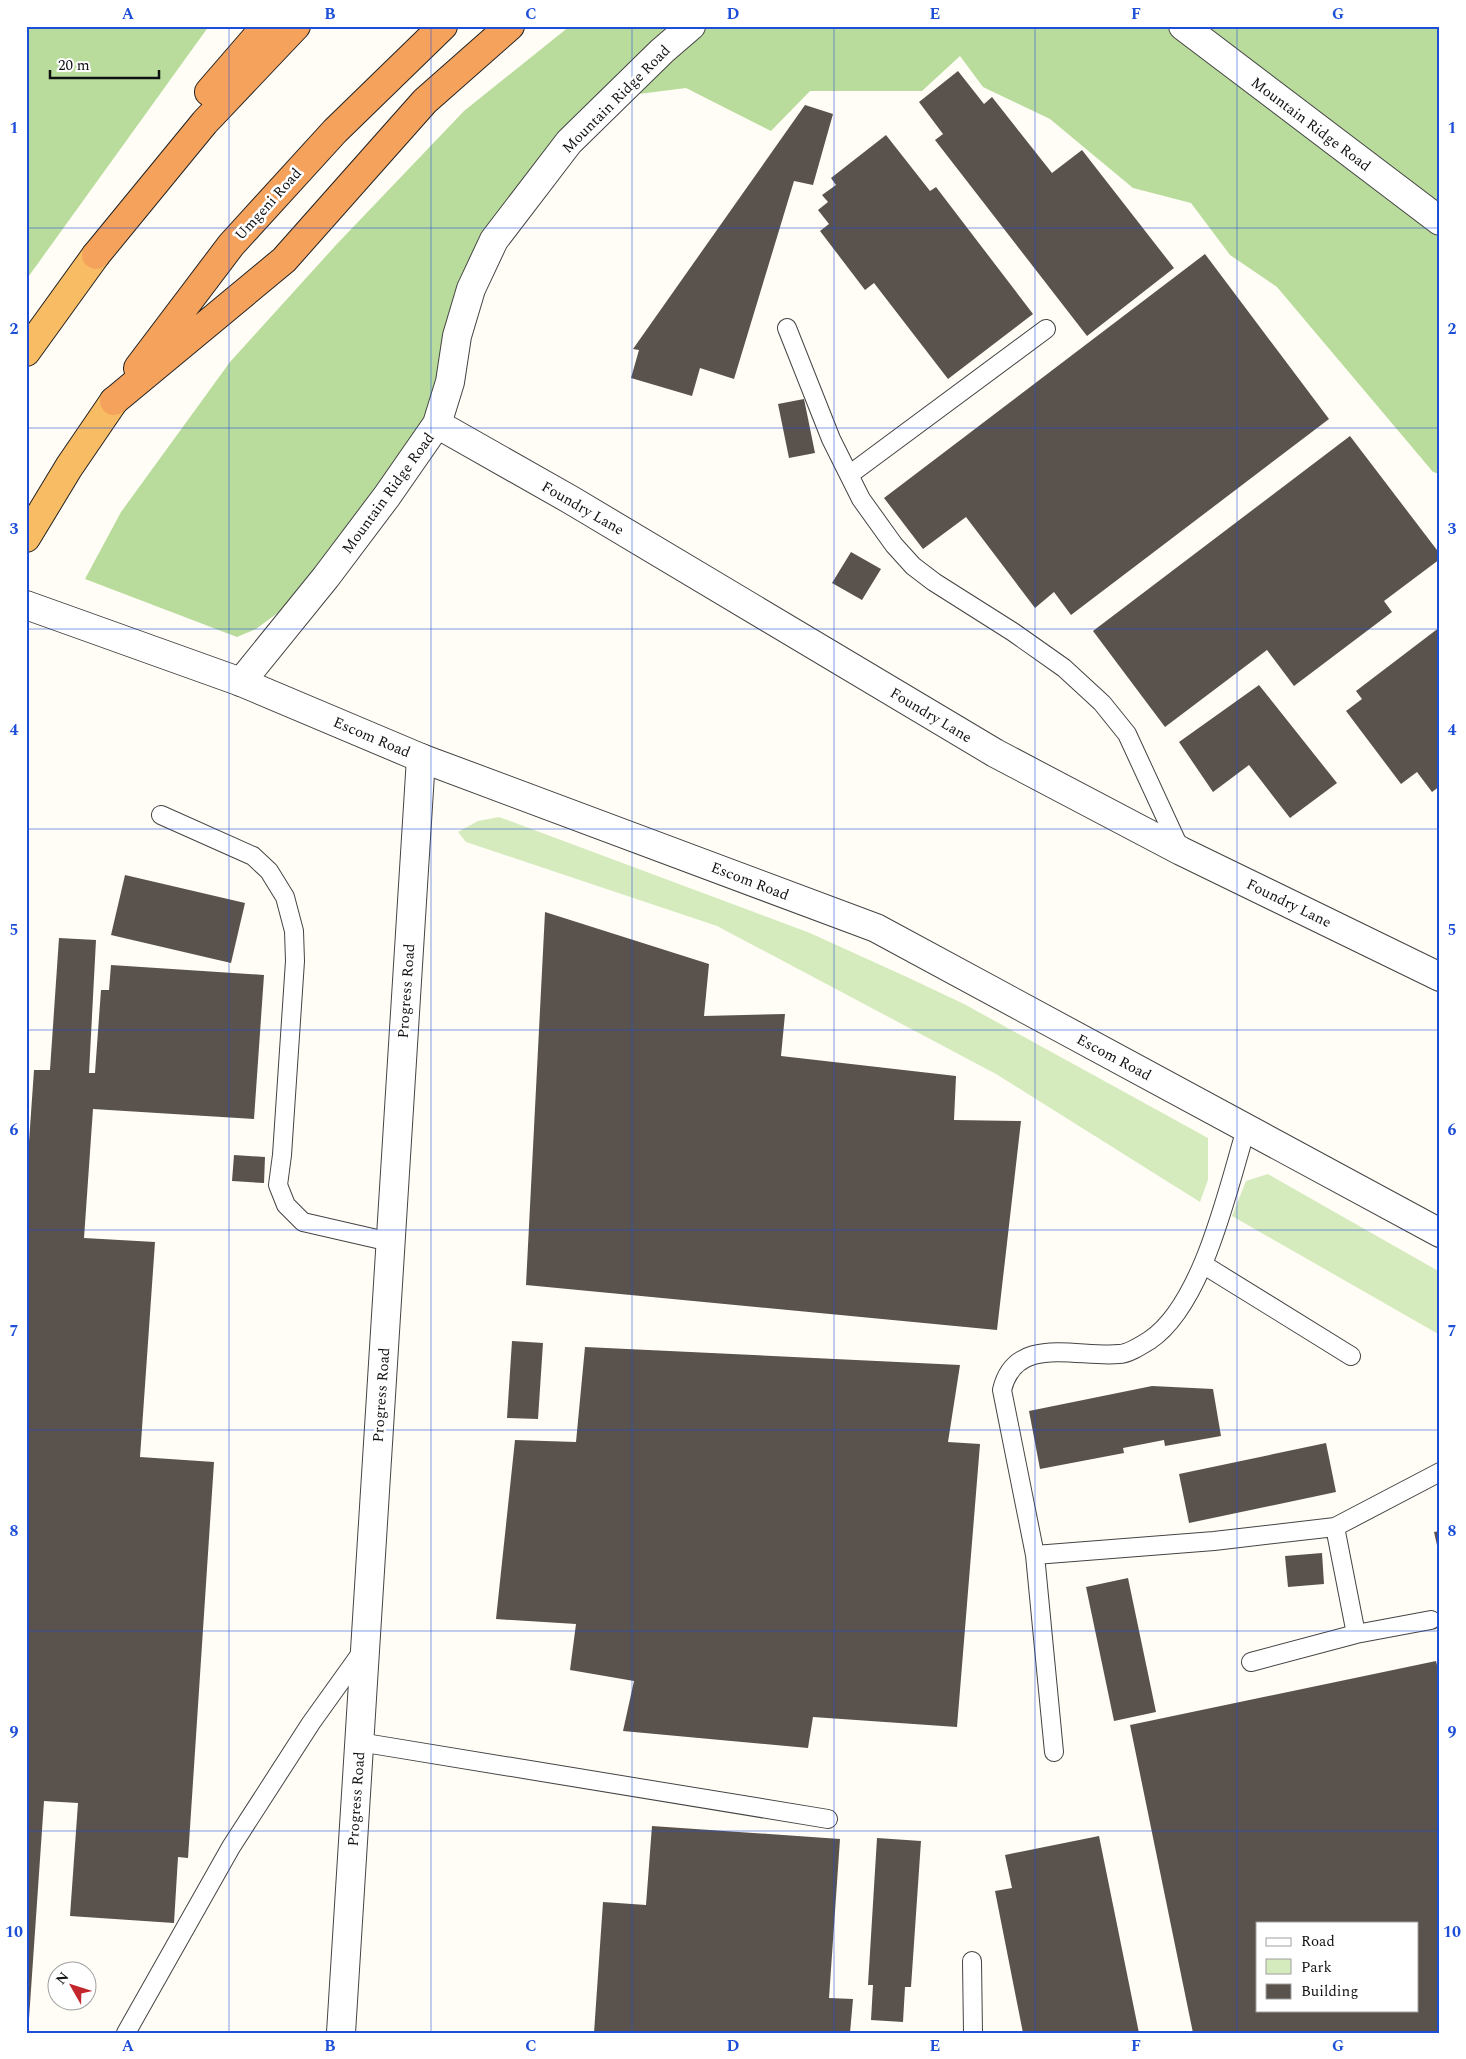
<svg xmlns="http://www.w3.org/2000/svg" width="1466" height="2059" font-family="Spectral,serif">
  <style>
    .green { fill: #d5ebbd }
    .forest { fill: #b9dc9c }
    .building { fill: #5a524d; fill-rule: evenodd }
    .lines { fill: none; stroke-linecap: round; stroke-linejoin: round }
    .service-casing { stroke: #444; stroke-width: 20 }
    .minor-casing { stroke: #444; stroke-width: 30 }
    .tertiary-casing { stroke: #444; stroke-width: 30 }
    .trunk-casing { stroke: #222; stroke-width: 30 }
    .motorway-casing { stroke: #222; stroke-width: 30 }
    .service { stroke: #fff; stroke-width: 18 }
    .minor { stroke: #fff; stroke-width: 28 }
    .tertiary { stroke: #fff; stroke-width: 28 }
    .trunk { stroke: #f7bc64; stroke-width: 28 }
    .motorway { stroke: #f5a25d; stroke-width: 28 }
    .grid { fill: none; stroke: #1d4ed8; stroke-width: 1; stroke-opacity: 0.55 }
    .labels { text-anchor: middle; stroke-width: 5; stroke-linejoin: round; paint-order: stroke }
    .street-label { font-size: 15px; fill: #111; stroke: #fff }
    .neatline { fill: none; stroke: #1d4ed8; stroke-width: 2 }
    .grid-label { font-size: 16px; text-anchor: middle; font-weight: bold; fill: #1d4ed8 }
  </style>
  <rect width="100%" height="100%" fill="#fffdf5"/>
  <path class="green" d="M499,817L810,933L909,978L964,1004L1208,1138V1180L1200,1202L996,1074L717,926L466,842L458,832L478,821Z
    M1268,1174L1440,1272V1335L1232,1216L1246,1181Z"/>
  <path class="forest" d="M26,26H209L26,280Z
    M570,26H1440V474L1433,472L1277,287L1230,255L1191,203L1133,188L1050,119L983,87L960,56L922,91H810L771,131L686,88L615,97L494,240L450,382L326,577L256,629L237,637L85,579L121,512L230,362L336,245L464,111Z"/>
  <path class="building" d="M958,71L984,104L992,97L1052,173L1082,150L1174,268L1087,336L935,140L943,134L919,102Z
    M805,105L833,114L813,185L794,181L734,379L700,368L692,396L631,378L639,350L633,349Z
    M886,135L930,191L936,187L1033,314L948,379L874,283L865,290L820,231L829,224L818,210L828,202L822,195L836,185L831,178Z
    M1205,254L1329,419L1071,615L1054,592L1035,608L966,517L923,549L884,498Z
    M804,399L815,453L789,458L778,404Z
    M1350,436L1440,554V559L1384,601L1392,612L1294,686L1267,650L1165,727L1093,631Z
    M851,552L881,569L862,600L832,583Z
    M1440,627V786L1432,792L1417,772L1401,784L1346,711L1362,699L1356,691Z
    M1259,685L1337,783L1290,818L1249,765L1213,792L1179,742Z
    M125,875L245,903L231,963L111,935Z
    M545,912L709,964L704,1016L785,1014L781,1056L956,1076L954,1120L1021,1121L997,1330L526,1285Z
    M59,938L96,940L89,1073H95L101,990H109L111,965L264,975L254,1119L93,1109L84,1238L155,1242L140,1457L214,1462L188,1858L178,1857L174,1923L70,1916L78,1803L44,1801L28,2033H26V1185L34,1070H50Z
    M234,1155L265,1157L264,1183L232,1181Z
    M512,1341L543,1343L538,1419L507,1418Z
    M585,1347L960,1365L948,1442L980,1444L957,1727L813,1717L808,1748L623,1731L634,1681L570,1670L576,1624L496,1619L515,1440L576,1442Z
    M1152,1386L1213,1389L1221,1436L1165,1446L1164,1440L1123,1448L1124,1453L1040,1469L1029,1411Z
    M1326,1443L1336,1492L1189,1523L1179,1474Z
    M1440,1531V1554H1439L1434,1532Z
    M1322,1553L1324,1584L1288,1587L1285,1556Z
    M1128,1578L1156,1712L1114,1721L1086,1587Z
    M1436,1661L1440,1677V2033H1193L1130,1725ZM1257,1923H1417V2010H1257Z
    M652,1826L840,1839L829,1998L853,1999L850,2033H594L603,1902L646,1905Z
    M1099,1836L1139,2033H1023L995,1891L1012,1888L1005,1855Z
    M877,1838L921,1841L911,1987H905L903,2022L871,2020L873,1985H868Z"/>
  <g class="lines">
    <g class="service-casing">
      <path id="service" d="M787,328L831,439L861,499L894,545L913,566L934,582L1013,632L1064,668L1102,703L1127,734L1181,851
        M849,475L1046,329
        M161,815L253,856L269,871L285,897L294,931L295,961L282,1155L278,1185L286,1205L303,1222L390,1242
        M1204,1265L1351,1356
        M1335,1527L1356,1634
        M1035,1555L1214,1541L1335,1527L1440,1472
        M1251,1662L1356,1634L1431,1620
        M359,1742L828,1819
        M1054,1752L1035,1555L1002,1390C1015,1334 1077,1358 1119,1354C1128,1354 1142,1345 1150,1340C1203,1304 1228,1188 1246,1129
        M972,1961L973,2033
        M126,2033L231,1847L311,1723L364,1649"/>
    </g>
    <g class="minor-casing">
      <path id="minor" d="M1183,26L1440,221
        M437,424L571,500L995,753L1181,851L1440,977
        M241,682L326,577L387,496L437,424L450,382L457,336L471,289L494,240L569,142L662,51L691,26
        M341,2033L421,758"/>
    </g>
    <g class="tertiary-casing">
      <path id="tertiary" d="M26,605L241,682L421,758L876,928L1440,1233"/>
    </g>
    <g class="trunk-casing">
      <path id="trunk" d="M26,352L96,255
        M26,538L69,467L114,401"/>
    </g>
    <g class="motorway-casing">
      <path id="motorway" d="M209,92L266,26
        M96,255L205,122L296,26
        M138,368L231,245L335,131L443,26
        M114,401L284,260L425,101L510,26"/>
    </g>
    <use href="#service" class="service"/>
    <use href="#minor" class="minor"/>
    <use href="#tertiary" class="tertiary"/>
    <use href="#trunk" class="trunk"/>
    <use href="#motorway" class="motorway"/>
  </g>
  <path class="grid" d="M229,26V2033M431,26V2033M632,26V2033M834,26V2033M1035,26V2033M1237,26V2033M26,228H1440M26,428H1440M26,629H1440M26,829H1440M26,1030H1440M26,1230H1440M26,1430H1440M26,1631H1440M26,1831H1440"/>
  <g class="labels">
    <g class="street-label">
      <text transform="translate(616 99) rotate(-45)" y="5">Mountain Ridge Road</text>
      <text transform="translate(1311 124) rotate(37)" y="5">Mountain Ridge Road</text>
      <text transform="translate(268 204) rotate(-48)" y="5">Umgeni Road</text>
      <text transform="translate(388 493) rotate(-54)" y="5">Mountain Ridge Road</text>
      <text transform="translate(583 508) rotate(30)" y="5">Foundry Lane</text>
      <text transform="translate(931 715) rotate(31)" y="5">Foundry Lane</text>
      <text transform="translate(372 737) rotate(23)" y="5">Escom Road</text>
      <text transform="translate(750 881) rotate(21)" y="5">Escom Road</text>
      <text transform="translate(1289 903) rotate(26)" y="5">Foundry Lane</text>
      <text transform="translate(406 991) rotate(-86)" y="5">Progress Road</text>
      <text transform="translate(1114 1057) rotate(28)" y="5">Escom Road</text>
      <text transform="translate(381 1395) rotate(-86)" y="5">Progress Road</text>
      <text transform="translate(356 1799) rotate(-86)" y="5">Progress Road</text>
    </g>
  </g>
  <rect width="1466" height="2059" fill="none" stroke="#ffffff" stroke-width="55"/>
  <rect x="1256" y="1922" width="162" height="90" fill="#ffffff" stroke="#a0a0a0"/>
  <rect x="1266" y="1938" width="25" height="8" fill="#ffffff" stroke="#a0a0a0"/>
  <text x="1301" y="1946" font-size="15" fill="#111111">Road</text>
  <rect x="1266" y="1959" width="25" height="15" fill="#d5ebbd" stroke="#a0a0a0"/>
  <text x="1301" y="1972" font-size="15" fill="#111111">Park</text>
  <rect x="1266" y="1984" width="25" height="15" fill="#5a524d" stroke="#a0a0a0"/>
  <text x="1301" y="1996" font-size="15" fill="#111111">Building</text>
  <g transform="translate(72 1986) rotate(309)"><circle r="24" fill="#ffffff" stroke="#a0a0a0"/>
  <path d="M0-4L9 19L0 12L-9 19Z" fill="#c4262e"/>
  <text y="-8" font-size="14" font-weight="bold" text-anchor="middle" fill="#111111">N</text>
  </g>
  <path d="M50 70v8h109v-8" fill="none" stroke="#111111" stroke-width="2.5"/>
  <text x="58" y="70" font-size="15" fill="#111111" stroke="#ffffff" stroke-width="4" paint-order="stroke">20 m</text>
  <rect x="28" y="28" width="1410" height="2004" class="neatline"/>
  <g class="grid-label">
    <text x="128" y="19">A</text>
    <text x="330" y="19">B</text>
    <text x="531" y="19">C</text>
    <text x="733" y="19">D</text>
    <text x="935" y="19">E</text>
    <text x="1136" y="19">F</text>
    <text x="1338" y="19">G</text>
    <text x="14" y="133">1</text>
    <text x="1452" y="133">1</text>
    <text x="14" y="334">2</text>
    <text x="1452" y="334">2</text>
    <text x="14" y="534">3</text>
    <text x="1452" y="534">3</text>
    <text x="14" y="735">4</text>
    <text x="1452" y="735">4</text>
    <text x="14" y="935">5</text>
    <text x="1452" y="935">5</text>
    <text x="14" y="1135">6</text>
    <text x="1452" y="1135">6</text>
    <text x="14" y="1336">7</text>
    <text x="1452" y="1336">7</text>
    <text x="14" y="1536">8</text>
    <text x="1452" y="1536">8</text>
    <text x="14" y="1737">9</text>
    <text x="1452" y="1737">9</text>
    <text x="14" y="1937">10</text>
    <text x="1452" y="1937">10</text>
    <text x="128" y="2051">A</text>
    <text x="330" y="2051">B</text>
    <text x="531" y="2051">C</text>
    <text x="733" y="2051">D</text>
    <text x="935" y="2051">E</text>
    <text x="1136" y="2051">F</text>
    <text x="1338" y="2051">G</text>
  </g>
</svg>
